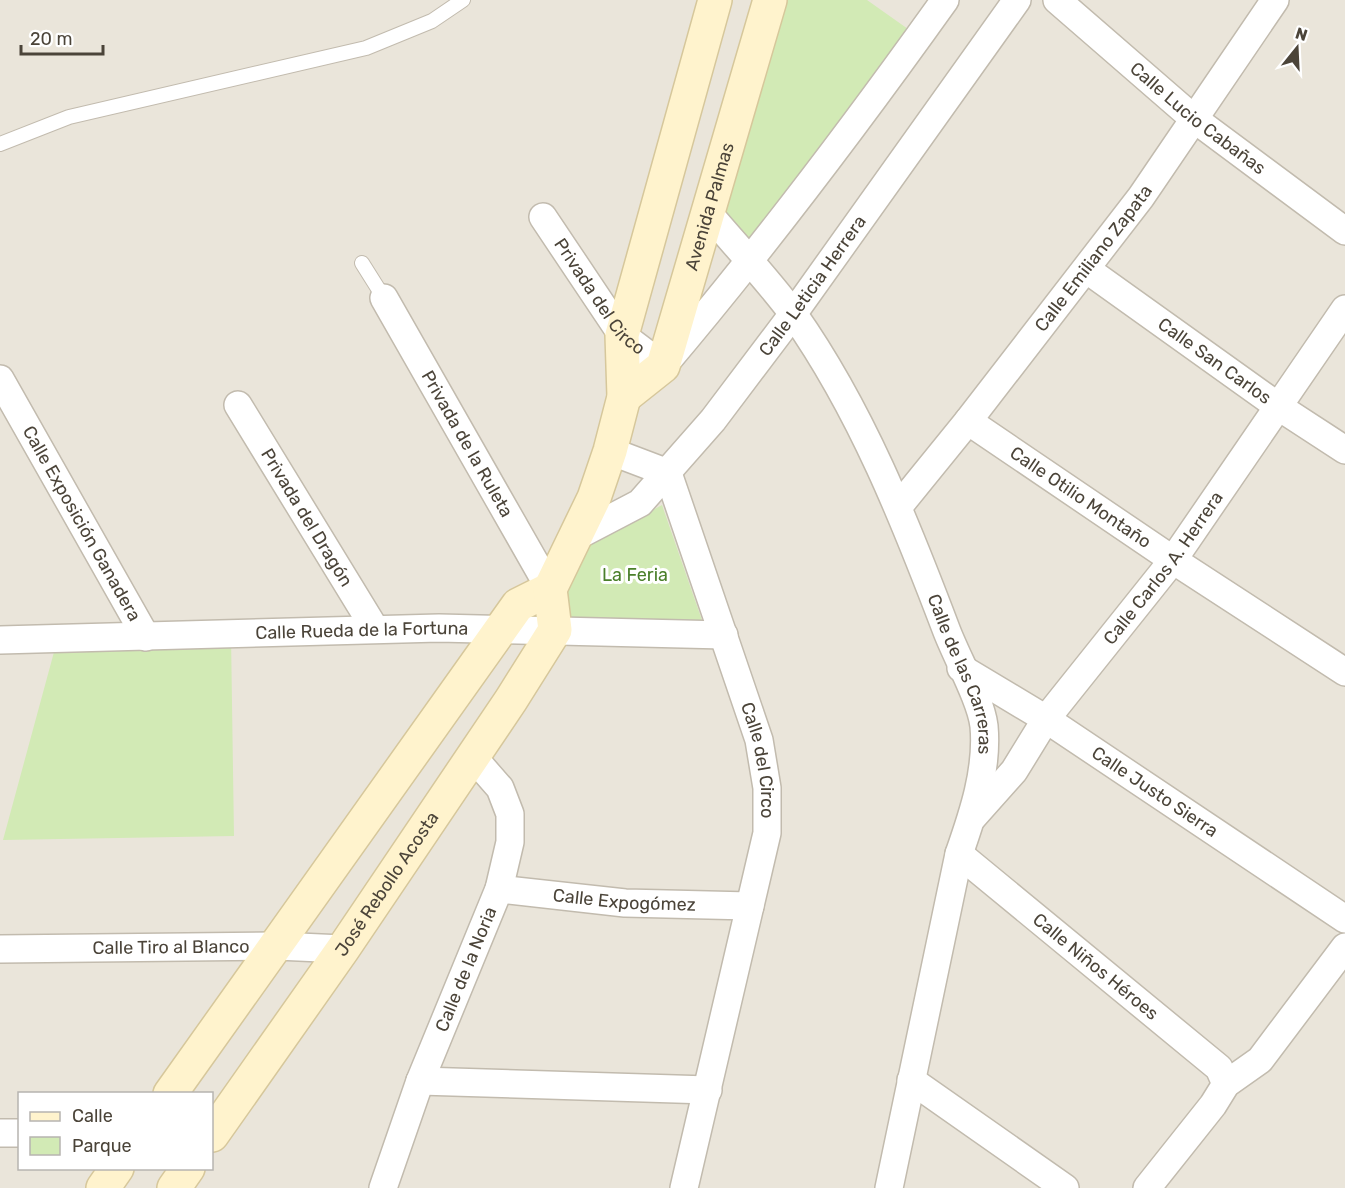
<svg xmlns="http://www.w3.org/2000/svg" width="1345" height="1188" font-family="Rubik,sans-serif">
  <style>
    .residential { fill: #eae5da; fill-rule: evenodd }
    .green { fill: #d2eab5 }
    .lines { fill: none; stroke-linecap: round; stroke-linejoin: round }
    .lane-casing { stroke: #c2bbae; stroke-width: 16 }
    .street-casing { stroke: #c2bbae; stroke-width: 30 }
    .secondary-casing { stroke: #d6c79b; stroke-width: 36 }
    .lane { stroke: #fff; stroke-width: 14 }
    .street { stroke: #fff; stroke-width: 27 }
    .secondary { stroke: #fff3cd; stroke-width: 33 }
    .labels { text-anchor: middle; stroke-width: 6; stroke-linejoin: round; paint-order: stroke }
    .street-label { font-size: 18px; fill: #4b4439; stroke: #fff }
    .park-label { font-size: 18px; fill: #4a7f2a; stroke: #fff }
  </style>
  <rect width="100%" height="100%" fill="#f6f3ec"/>
  <path class="residential" d="M0,0H1345V1188H0ZM20,1094H212V1168H20Z"/>
  <path class="green" d="M779,0H867L908,29L752,242L718,212Z
    M662,505L704,626L566,620L565,586L588,545Z
    M231,636L234,836L3,840L57,641Z"/>
  <g class="lines">
    <g class="lane-casing">
      <path id="lane" d="M0,144L69,117L366,48L432,21L463,0
        M362,263L384,298"/>
    </g>
    <g class="street-casing">
      <g id="street">
        <path id="s1" d="M1057,0L1193,118L1345,231"/>
        <path id="s2" d="M709,214C737,247 768,280 794,315C861,410 905,521 946,629C956,656 981,700 984,726C988,770 973,814 959,854L889,1188"/>
        <path id="s3" d="M543,217L622,335L663,366C763,248 855,126 945,0"/>
        <path id="s4" d="M1086,269L1279,407L1345,450"/>
        <path id="s5" d="M384,298L550,589"/>
        <path id="s6" d="M0,379L146,637"/>
        <path id="s7" d="M238,405L375,629"/>
        <path id="s8" d="M968,421L1173,560L1345,672"/>
        <path id="s9" d="M610,451L668,473L759,740L767,788V833L684,1188"/>
        <path id="s10" d="M899,506L968,421L1141,197L1275,0"/>
        <path id="s11" d="M575,537L640,503L713,420L793,314L1017,0"/>
        <path id="s12" d="M0,640L439,628L724,635"/>
        <path id="s13" d="M961,668L1046,719L1345,919"/>
        <path id="s14" d="M973,817L1014,771L1046,719L1173,560L1345,309"/>
        <path id="s15" d="M959,854L1219,1068L1226,1084"/>
        <path id="s16" d="M499,889L625,903L750,906"/>
        <path id="s17" d="M0,949L277,946L343,949"/>
        <path d="M911,1080L1065,1188"/>
        <path d="M420,1081L708,1090"/>
        <path d="M0,1133H20"/>
        <path id="s18" d="M383,1188L420,1081L499,889L510,842V814L500,788L472,756"/>
        <path d="M1147,1188L1213,1105L1226,1084L1260,1060L1345,947"/>
      </g>
    </g>
    <g class="secondary-casing">
      <g id="secondary">
        <path id="s19" d="M624,397L663,366L770,0"/>
        <path d="M170,1094L518,605L550,589"/>
        <path id="s20" d="M212,1135L343,949L511,700L555,630L550,589L594,498L610,451L624,397L622,335L715,0"/>
        <path d="M103,1188L117,1168"/>
        <path d="M174,1188L188,1168"/>
      </g>
    </g>
    <use href="#lane" class="lane"/>
    <use href="#street" class="street"/>
    <use href="#secondary" class="secondary"/>
  </g>
  <g class="labels">
    <g class="street-label">
      <text dy="6" stroke="none"><textPath href="#s1" startOffset="184">Calle Lucio Cabañas</textPath></text>
      <text dy="6" stroke="none"><textPath href="#s19" startOffset="216">Avenida Palmas</textPath></text>
      <text dy="6" stroke="none"><textPath href="#s10" startOffset="315">Calle Emiliano Zapata</textPath></text>
      <text dy="6" stroke="none"><textPath href="#s11" startOffset="351">Calle Leticia Herrera</textPath></text>
      <text dy="6" stroke="none"><textPath href="#s3" startOffset="98">Privada del Circo</textPath></text>
      <text dy="6" stroke="none"><textPath href="#s4" startOffset="158">Calle San Carlos</textPath></text>
      <text dy="6" stroke="none"><textPath href="#s5" startOffset="168">Privada de la Ruleta</textPath></text>
      <text dy="6" stroke="none"><textPath href="#s8" startOffset="136">Calle Otilio Montaño</textPath></text>
      <text dy="6" stroke="none"><textPath href="#s7" startOffset="132">Privada del Dragón</textPath></text>
      <text dy="6" stroke="none"><textPath href="#s6" startOffset="166">Calle Exposición Ganadera</textPath></text>
      <text dy="6" stroke="none"><textPath href="#s14" startOffset="314">Calle Carlos A. Herrera</textPath></text>
      <text dy="6" stroke="none"><textPath href="#s12" startOffset="362">Calle Rueda de la Fortuna</textPath></text>
      <text dy="6" stroke="none"><textPath href="#s2" startOffset="530">Calle de las Carreras</textPath></text>
      <text dy="6" stroke="none"><textPath href="#s9" startOffset="364">Calle del Circo</textPath></text>
      <text dy="6" stroke="none"><textPath href="#s13" startOffset="230">Calle Justo Sierra</textPath></text>
      <text dy="6" stroke="none"><textPath href="#s20" startOffset="306">José Rebollo Acosta</textPath></text>
      <text dy="6" stroke="none"><textPath href="#s16" startOffset="126">Calle Expogómez</textPath></text>
      <text dy="6" stroke="none"><textPath href="#s17" startOffset="171">Calle Tiro al Blanco</textPath></text>
      <text dy="6" stroke="none"><textPath href="#s15" startOffset="177">Calle Niños Héroes</textPath></text>
      <text dy="6" stroke="none"><textPath href="#s18" startOffset="234">Calle de la Noria</textPath></text>
    </g>
    <g class="park-label">
      <text x="635" y="581">La Feria</text>
    </g>
  </g>
  <rect x="18" y="1092" width="195" height="78" fill="#ffffff" stroke="#b7b4b0" stroke-width="1.5"/>
  <rect x="30" y="1112" width="30" height="9" fill="#fff3cd" stroke="#b7b4b0" stroke-width="1.5"/>
  <text x="72" y="1122" font-size="18" fill="#4b4439">Calle</text>
  <rect x="30" y="1137" width="30" height="18" fill="#d2eab5" stroke="#b7b4b0" stroke-width="1.5"/>
  <text x="72" y="1152" font-size="18" fill="#4b4439">Parque</text>
  <g transform="translate(1297 48) rotate(18)" stroke="#ffffff" stroke-width="4.5" paint-order="stroke">
  <path d="M0-4.5L10 22L0 15L-10 22Z" fill="#4b4439"/>
  <text y="-9" font-size="16" font-weight="bold" text-anchor="middle" fill="#4b4439">N</text>
  </g>
  <path d="M21 45v9h82v-9" fill="none" stroke="#4b4439" stroke-width="3"/>
  <text x="30" y="45" font-size="18" fill="#4b4439" stroke="#ffffff" stroke-width="4.5" paint-order="stroke">20 m</text>
</svg>
